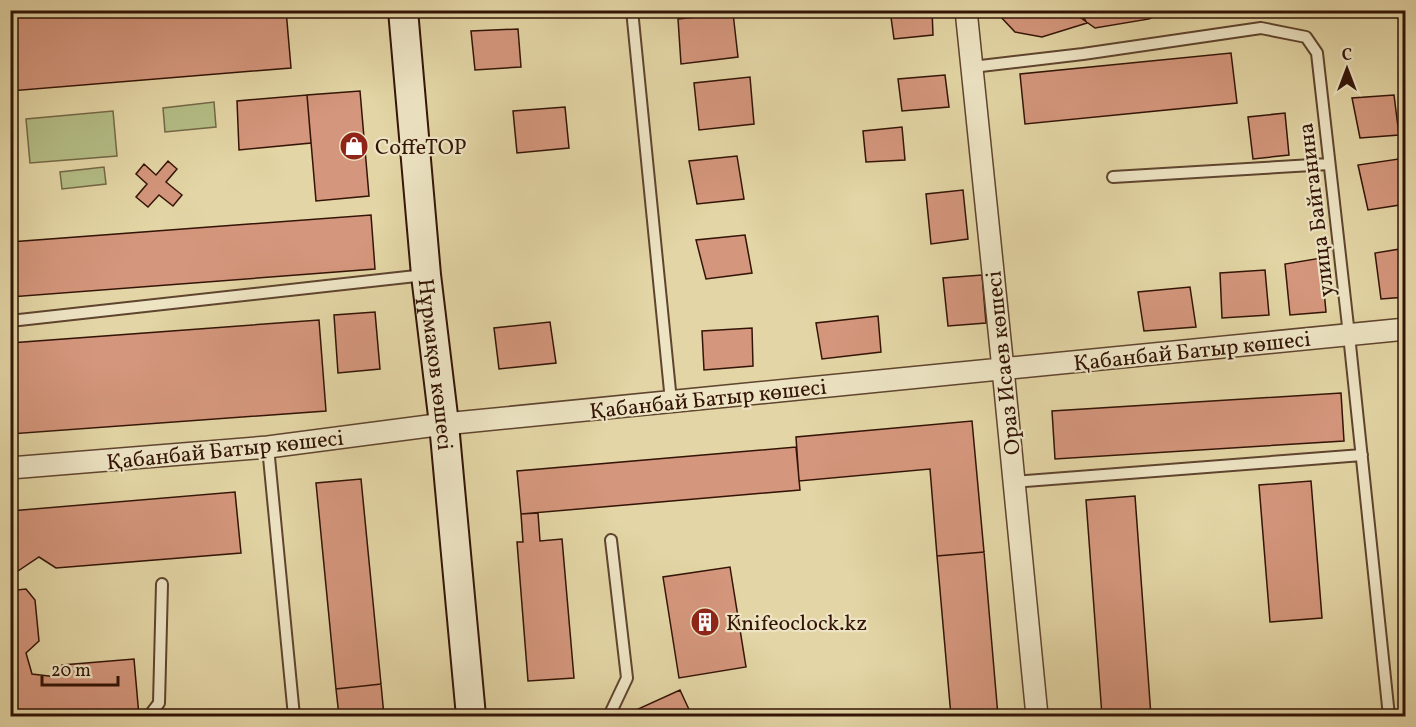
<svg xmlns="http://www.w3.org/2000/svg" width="1416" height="727" font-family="Vollkorn,serif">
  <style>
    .green { fill: #b4bd86; stroke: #746846; stroke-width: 1.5 }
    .building { fill: #d4967c; stroke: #331406; stroke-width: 1.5 }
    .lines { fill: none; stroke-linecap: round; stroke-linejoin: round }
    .lane-casing { stroke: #5f442e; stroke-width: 14 }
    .street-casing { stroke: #5f442e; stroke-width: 24 }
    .secondary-casing { stroke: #331406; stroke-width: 32 }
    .lane { stroke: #ede4c4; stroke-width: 10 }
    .street { stroke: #ede4c4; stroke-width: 21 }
    .secondary { stroke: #ede4c4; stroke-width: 28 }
    .labels { text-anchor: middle; stroke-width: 4.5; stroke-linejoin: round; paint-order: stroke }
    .poi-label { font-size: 22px; fill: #331406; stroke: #ede4c4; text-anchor: start }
    .street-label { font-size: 22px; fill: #331406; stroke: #ede4c4 }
  </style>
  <rect width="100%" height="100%" fill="#e3d5a5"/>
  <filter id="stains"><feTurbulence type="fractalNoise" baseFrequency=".00333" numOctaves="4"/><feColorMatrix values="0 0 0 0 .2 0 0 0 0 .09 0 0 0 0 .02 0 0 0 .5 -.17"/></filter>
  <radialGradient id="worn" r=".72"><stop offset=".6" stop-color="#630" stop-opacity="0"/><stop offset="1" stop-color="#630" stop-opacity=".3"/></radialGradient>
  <path class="green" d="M214,102L216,127L165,132L163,108Z
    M113,111L117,156L30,163L26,119Z
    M104,167L106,184L62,189L60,172Z"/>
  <path class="building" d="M87,10H286L291,68L10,91V17Z
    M890,10H932L933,35L894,39Z
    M999,10H1079L1087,23L1042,37L1015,32L999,15Z
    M1070,10H1148L1149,19L1095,28Z
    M1148,10H1170L1149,19Z
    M733,13L738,57L681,64L678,19Z
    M518,29L521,67L475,70L471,31Z
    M1231,53L1237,103L1025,124L1020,74Z
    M945,75L949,107L902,111L898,79Z
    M750,77L754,124L699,130L694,83Z
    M360,91L369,196L316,201L307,95Z
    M307,95L311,143L239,150L237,101Z
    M1394,95L1399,135L1360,138L1352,98Z
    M565,107L569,148L517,153L513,111Z
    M1285,113L1289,155L1253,159L1248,117Z
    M902,127L905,160L866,162L863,131Z
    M737,156L744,199L697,204L689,161Z
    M1405,158L1406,204L1368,210L1358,165Z
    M168,161L177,169L166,182L182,195L173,206L159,195L148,207L136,197L147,184L136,174L144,164L156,175Z
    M10,174L15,221H10Z
    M963,190L968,239L931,244L926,194Z
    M371,215L375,269L10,297V242Z
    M745,235L752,273L706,279L696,240Z
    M1406,248V297L1381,299L1375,253Z
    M1321,258L1326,312L1290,315L1285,264Z
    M1265,270L1269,315L1222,318L1220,273Z
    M982,275L986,323L948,326L943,278Z
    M1190,287L1196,327L1144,331L1138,292Z
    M375,312L380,369L338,373L334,315Z
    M878,316L881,352L822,359L816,323Z
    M319,320L326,411L10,434V343Z
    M550,322L556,363L499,369L494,328Z
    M752,328L753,366L704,370L702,331Z
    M1341,393L1344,441L1055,459L1052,411Z
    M972,421L984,552L937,556L930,469L799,481L796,437Z
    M796,447L800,490L521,514L517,471Z
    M361,479L381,684L336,689L316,483Z
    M1311,481L1322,618L1270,622L1259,485Z
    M235,492L241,553L56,568L39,557L15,573L17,590L26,589L35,600L39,641L26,653L32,674L57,677L62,665L134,659L139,716H10V511Z
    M1135,496L1151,716H1102L1086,500Z
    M538,513L540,541L562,539L574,678L528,681L517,542H523L521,514Z
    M984,552L998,716H951L937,556Z
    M730,567L746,667L679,678L663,577Z
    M381,684L384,716H339L336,689Z
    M680,690L692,716H628L627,714Z"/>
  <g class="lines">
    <g class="lane-casing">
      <path id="lane" d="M632,10L671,401
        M972,67L1083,54L1261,28L1306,37L1317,53L1349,335L1389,716
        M1113,177L1329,164
        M10,321L425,275
        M268,447L294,716
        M1014,482L1362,455
        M149,716L159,703L162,584
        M609,716L627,678L611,540"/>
    </g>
    <g class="street-casing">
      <path id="street" d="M966,10L1003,369L1037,716
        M10,468L268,447L444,424L1406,329"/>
    </g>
    <g class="secondary-casing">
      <g id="secondary">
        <path id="s1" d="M403,10L426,275L444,424L471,716"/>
      </g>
    </g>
    <use href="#lane" class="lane"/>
    <use href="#street" class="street"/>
    <use href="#secondary" class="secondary"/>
  </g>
  <defs>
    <g id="shop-disc" transform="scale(1.5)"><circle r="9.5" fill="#8f2418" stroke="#ede4c4"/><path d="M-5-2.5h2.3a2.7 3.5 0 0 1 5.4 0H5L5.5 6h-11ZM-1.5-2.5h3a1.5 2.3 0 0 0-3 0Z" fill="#fff"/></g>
    <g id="building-disc" transform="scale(1.5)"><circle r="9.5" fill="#8f2418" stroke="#ede4c4"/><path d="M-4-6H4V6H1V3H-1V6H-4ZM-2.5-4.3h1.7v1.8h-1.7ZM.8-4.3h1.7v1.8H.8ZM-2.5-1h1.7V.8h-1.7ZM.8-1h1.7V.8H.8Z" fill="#fff"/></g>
  </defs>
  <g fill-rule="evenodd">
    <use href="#shop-disc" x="354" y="146"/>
    <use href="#building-disc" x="705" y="622"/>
  </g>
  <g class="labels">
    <g class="poi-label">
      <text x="375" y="154">CoffeTOP</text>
      <text x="726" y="630">Knifeoclock.kz</text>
    </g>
    <g class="street-label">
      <text transform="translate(1315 210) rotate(-97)" y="8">улица Байганина</text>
      <text transform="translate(1192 350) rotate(-6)" y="8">Қабанбай Батыр көшесі</text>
      <text transform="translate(1002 363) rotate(-96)" y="8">Ораз Исаев көшесі</text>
      <text dy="8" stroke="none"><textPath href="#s1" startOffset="356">Нұрмақов көшесі</textPath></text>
      <text transform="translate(708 398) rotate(-6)" y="8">Қабанбай Батыр көшесі</text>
      <text transform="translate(225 449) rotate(-6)" y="8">Қабанбай Батыр көшесі</text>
    </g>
  </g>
  <rect width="1416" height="727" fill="none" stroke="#e3d5a5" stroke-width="36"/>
  <rect x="12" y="12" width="1392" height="703" fill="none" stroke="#331406" stroke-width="3"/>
  <rect x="18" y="18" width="1380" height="691" fill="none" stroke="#331406" stroke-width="1.5"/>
  <g transform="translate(1347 69)" stroke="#ede4c4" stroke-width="4.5" paint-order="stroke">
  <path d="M0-4.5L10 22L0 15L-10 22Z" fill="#331406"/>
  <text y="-9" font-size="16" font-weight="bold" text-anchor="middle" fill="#331406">С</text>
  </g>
  <path d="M42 676v9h76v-9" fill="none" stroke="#331406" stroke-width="3"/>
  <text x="51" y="676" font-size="18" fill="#331406" stroke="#ede4c4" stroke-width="4.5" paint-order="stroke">20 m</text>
  <rect width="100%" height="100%" filter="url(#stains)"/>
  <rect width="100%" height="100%" fill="url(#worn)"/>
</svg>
